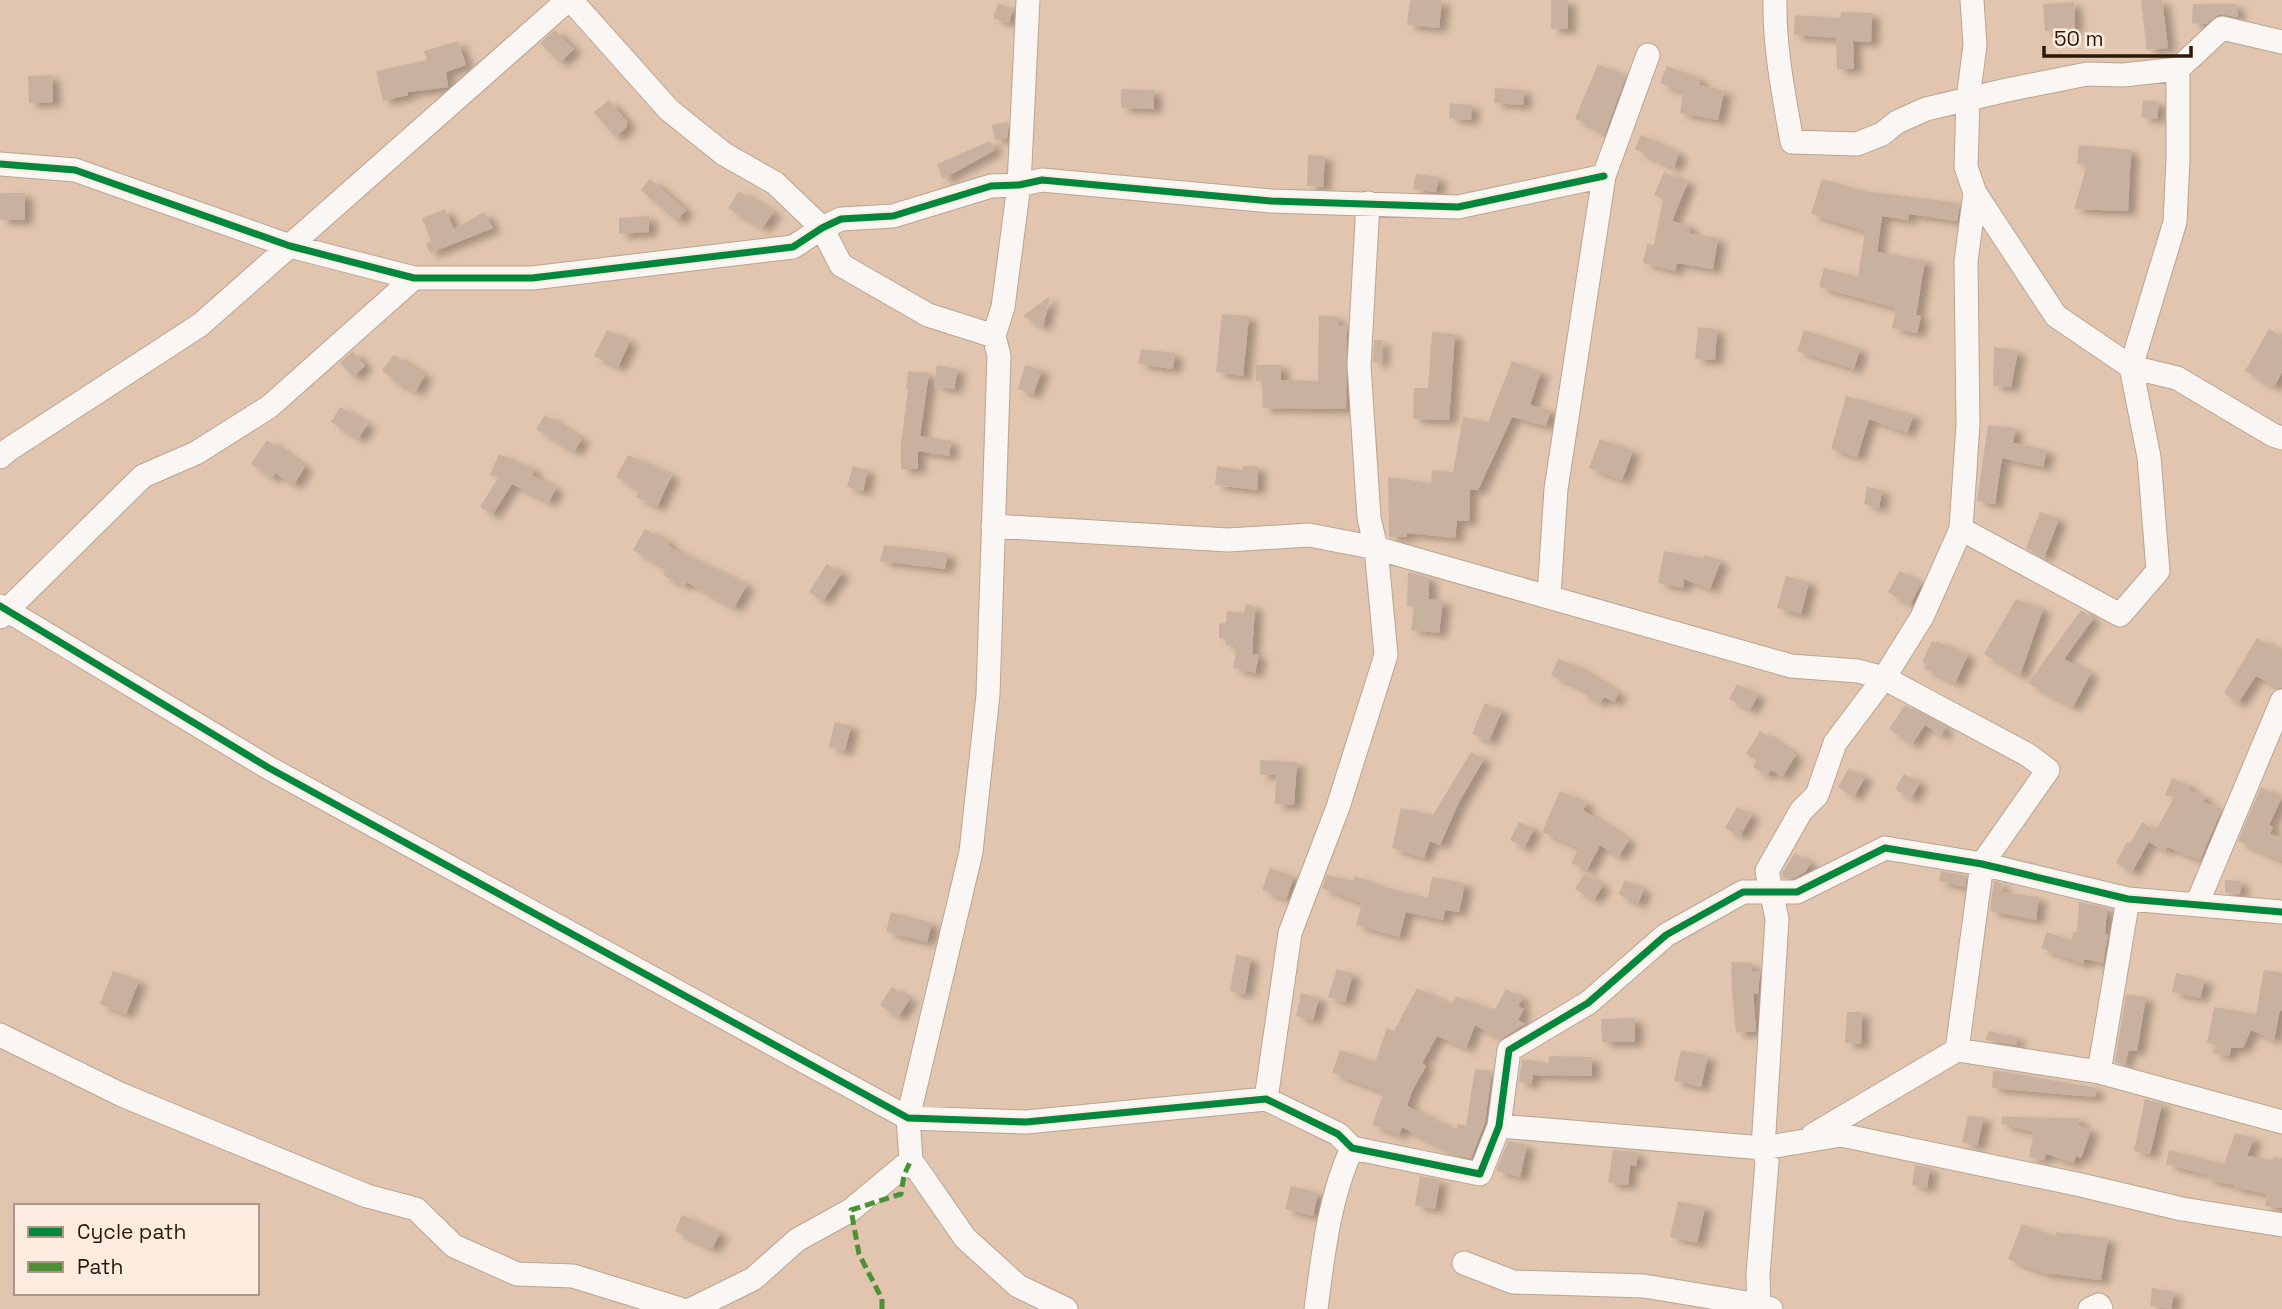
<svg xmlns="http://www.w3.org/2000/svg" width="2282" height="1309" font-family="'Space Grotesk',sans-serif">
  <style>
    .building { fill: #c8b19f; filter: url(#shadow) }
    .lines { fill: none; stroke-linecap: round; stroke-linejoin: round }
    .minor-casing { stroke: #baa491; stroke-width: 25 }
    .minor { stroke: #faf6f3; stroke-width: 23 }
    .quiet { stroke: #4d9137; stroke-width: 5; stroke-dasharray: 10 5; stroke-linecap: butt }
    .cycleway-casing { stroke: #fdecdf; stroke-width: 11 }
    .cycleway { stroke: #00873e; stroke-width: 7 }
  </style>
  <defs>
    <filter id="shadow"><feDropShadow dx="8" dy="4.5" stdDeviation="3.5" flood-color="#0004"/></filter>
  </defs>
  <rect width="100%" height="100%" fill="#e1c5ae"/>
  <path class="building" d="M1410,0H1442L1439,28L1407,25Z
    M1551,0H1568V29H1551Z
    M2141,0H2162L2168,48L2147,50Z
    M2074,2L2075,29L2045,31L2043,4Z
    M998,4L1013,8L1009,23L993,18Z
    M2193,4H2236L2238,17L2219,14L2206,24L2192,23Z
    M1841,12L1872,13L1871,42L1853,41L1854,69H1837L1836,38L1794,35L1795,15L1840,18Z
    M555,30L574,49L560,63L540,43Z
    M458,41L466,65L446,72L448,87L408,92V95L383,101L376,71L427,60L424,51Z
    M1598,64L1626,76L1605,133L1593,129L1594,127L1575,119Z
    M1667,66L1700,79V85L1724,91L1718,120L1680,113L1683,92L1660,83Z
    M52,75L53,102L29,103L28,76Z
    M1495,88L1524,90L1523,105L1494,103Z
    M1121,89L1154,90V109L1121,108Z
    M609,100L628,123L626,125L627,127L615,137L594,112Z
    M2143,100L2159,102L2157,119L2141,117Z
    M1450,103L1472,105L1471,120L1449,118Z
    M1008,122L1007,138L995,140L992,125Z
    M1641,135L1679,153L1674,168L1635,149Z
    M990,141L995,150L943,179L937,164Z
    M2079,145L2131,150L2128,211L2074,209L2087,165L2077,164Z
    M1308,155L1325,156L1323,187L1307,186Z
    M1664,172L1688,182L1672,221L1690,226L1689,233L1718,238L1713,269L1677,263L1675,271L1643,263L1647,244L1654,245L1663,199L1654,195Z
    M1416,174L1439,177L1436,192L1413,189Z
    M650,179L686,210L677,221L641,190Z
    M1822,179L1863,191L1960,203L1957,221L1909,214L1908,220L1882,216L1877,252L1925,260L1916,315L1921,316L1917,333L1892,328L1896,308L1819,287L1824,268L1858,277L1865,231L1811,214Z
    M739,191L774,212L762,228L728,208Z
    M0,193H25V220H0Z
    M445,209L454,229L484,212L493,228L430,253L426,244L431,241L422,218Z
    M649,216V232L619,234V218Z
    M1050,296L1043,327L1023,316Z
    M1222,314L1249,316L1243,376L1216,372Z
    M1319,315L1338,317V325L1347,326L1346,409L1263,408L1262,381H1256V365H1281V380L1318,381Z
    M1698,327L1717,329L1715,360L1695,359Z
    M2269,329L2282,337V372L2274,387L2245,371Z
    M607,330L630,341L618,367L594,356Z
    M1804,330L1860,349L1854,369L1797,351Z
    M1432,332L1455,334L1449,420L1413,419L1414,388H1428Z
    M1374,340H1382L1381,363L1373,362Z
    M1994,347L2018,351L2011,387L1993,386Z
    M1141,349L1175,353L1173,369L1138,364Z
    M353,351L365,366L353,377L340,363Z
    M394,355L425,375L415,392L401,383L399,385L382,370Z
    M1512,361L1541,372L1530,405L1551,410L1546,426L1512,417L1478,490L1470,489L1469,521H1457L1455,538L1407,533V537H1389L1388,477L1431,483L1432,470L1453,472L1463,417L1488,422Z
    M937,365L958,369L954,389L934,386Z
    M1025,365L1042,370L1033,394L1018,389Z
    M908,371L929,373L920,436L951,441L949,456L918,451V469H901V443L908,390L906,389Z
    M1846,396L1914,415L1907,433L1869,419L1857,457L1831,449Z
    M340,407L368,424L358,439L331,422Z
    M545,415L582,439L574,452L536,429Z
    M1988,425L2015,428L2013,443L2047,450L2043,467L2002,458L1995,504L1977,501Z
    M1600,439L1633,451L1622,480L1589,468Z
    M267,440L305,466L294,485L275,473L272,479L251,464Z
    M499,454L534,470L532,475L556,488L549,502L512,484L492,515L480,507L498,478L490,475Z
    M628,455L672,475L657,507L636,497L639,490L616,477Z
    M853,466L868,470L863,491L847,487Z
    M1217,466L1243,470V466H1258L1257,490L1215,485Z
    M1867,487L1882,490L1879,508L1864,504Z
    M2040,512L2059,519L2044,558L2026,548Z
    M645,529L669,542L668,546L747,585L734,608L687,582L685,586L663,575L666,568L633,550Z
    M884,545L948,553L945,569L880,561Z
    M1664,551L1704,558L1705,555L1721,561L1710,589L1684,579L1683,588L1658,583Z
    M827,564L842,573L823,601L809,592Z
    M1900,571L1921,584L1910,605L1888,592Z
    M1408,572L1429,578V599L1443,600L1439,633L1411,630L1414,606H1407Z
    M1786,576L1809,582L1801,614L1777,608Z
    M2016,599L2043,609L2020,675L1984,654Z
    M1246,604L1255,606L1252,654L1259,655L1255,673L1233,668L1237,646L1226,645V639L1219,638V623H1226L1227,611L1244,613Z
    M2081,610L2093,619L2064,659L2091,673L2073,707L2028,683Z
    M2257,638L2282,651V687L2278,688L2256,676L2238,703L2224,693Z
    M1932,641L1936,643L1937,641L1968,655L1955,683L1924,668L1926,664L1922,662Z
    M1558,659L1574,665L1619,693L1614,702L1604,697L1600,703L1581,692L1583,689L1551,675Z
    M1737,684L1758,695L1750,710L1729,699Z
    M1485,703L1502,711L1489,741L1472,734Z
    M1905,705L1946,727L1941,736L1925,725L1912,744L1889,729Z
    M835,722L851,726L845,751L829,747Z
    M1760,731L1796,755L1782,777L1771,770L1767,776L1753,767L1757,761L1746,754Z
    M1471,752L1484,759L1459,802L1440,845L1430,841L1424,858L1392,848L1401,808L1433,815Z
    M1260,760L1297,762L1294,805L1275,804L1276,775H1260Z
    M1849,768L1865,777L1854,797L1838,787Z
    M1904,774L1920,783L1911,799L1895,789Z
    M2172,778L2190,786L2189,790L2205,797L2203,802L2222,809L2200,860L2167,847L2165,851L2149,842L2174,798L2165,795Z
    M2261,787L2282,797L2269,825L2273,827L2270,834L2282,837V861L2238,841Z
    M1560,791L1587,803L1583,810L1629,840L1618,857L1600,845L1587,870L1571,863L1579,848L1542,832Z
    M1737,807L1752,815L1740,836L1725,828Z
    M1519,822L1534,829L1524,848L1510,840Z
    M2142,822L2155,830L2132,872L2116,863L2127,842L2130,844Z
    M1795,853L1811,863L1805,872L1794,878H1783L1782,873Z
    M1270,868L1294,877L1286,899L1262,890Z
    M1941,871L1966,876L1965,887L1939,881Z
    M1584,874L1603,885L1594,900L1575,889Z
    M1327,875L1353,881L1355,876L1383,887L1428,898L1432,877L1465,883L1459,912L1445,910L1443,920L1406,912L1399,937L1356,925L1362,903L1322,888Z
    M1625,880L1644,889L1638,904L1618,894Z
    M2225,880L2241,881L2240,894L2225,893Z
    M1994,881L2002,883L2000,892L2039,897L2036,920L1990,911Z
    M2079,902L2107,908L2105,934L2108,935L2103,963L2084,959L2083,964L2041,948L2047,932L2072,941L2073,932H2077Z
    M891,912L932,923L927,942L886,932Z
    M1236,955L1251,958L1245,994L1230,991Z
    M1731,962L1752,963V971L1760,972L1758,994L1753,993L1756,1031L1736,1033L1732,993Z
    M1337,969L1353,974L1345,1002L1328,997Z
    M2264,970L2282,973V1011L2280,1010L2274,1040L2251,1030L2243,1048H2231L2229,1056L2213,1053L2215,1045L2207,1043L2214,1007L2256,1014Z
    M113,971L139,981L126,1014L100,1004Z
    M2176,973L2205,980L2200,998L2172,992Z
    M892,987L910,999L898,1017L880,1005Z
    M1417,988L1452,1005L1456,996L1494,1011L1506,989L1523,998L1518,1006L1524,1009L1518,1020L1525,1024L1501,1039L1475,1025L1466,1048L1437,1036L1422,1063L1426,1066L1412,1091L1407,1106L1456,1131L1458,1124L1466,1126L1475,1069L1492,1071L1485,1122L1471,1158L1455,1155L1402,1127L1399,1135L1372,1125L1384,1092L1332,1073L1340,1050L1375,1062L1387,1028L1394,1031Z
    M1301,993L1319,998L1313,1020L1296,1016Z
    M2126,994L2146,997L2137,1051L2128,1050L2125,1065L2115,1062Z
    M1847,1012H1862L1861,1044L1845,1043Z
    M1635,1018V1042H1602L1601,1019Z
    M1988,1031L2018,1037L2016,1045L1986,1040Z
    M1681,1050L1708,1056L1701,1087L1674,1081Z
    M1549,1056L1592,1057V1076L1533,1075L1531,1084L1519,1082L1522,1059L1549,1063Z
    M1993,1070L2096,1088L2095,1097L1992,1088Z
    M2145,1099L2162,1104L2150,1154L2134,1151Z
    M1968,1116L1984,1117L1977,1146L1962,1142Z
    M2002,1117L2080,1118L2078,1125L2091,1130L2081,1158L2076,1156L2073,1163L2046,1154L2044,1160L2029,1157L2034,1132L2001,1124Z
    M2235,1133L2254,1138L2247,1156L2273,1160V1157L2282,1158V1208L2265,1206L2267,1194L2234,1187V1185L2207,1179L2208,1175L2166,1164L2169,1150L2224,1164Z
    M1508,1141L1527,1145L1520,1177L1496,1171Z
    M1613,1150L1638,1152L1636,1166L1630,1165L1628,1185L1608,1183Z
    M1915,1165L1930,1168L1927,1188L1912,1185Z
    M1420,1176L1440,1180L1435,1209L1415,1205Z
    M1291,1186L1318,1193L1313,1216L1285,1209Z
    M1678,1201L1705,1207L1697,1243L1670,1237Z
    M682,1215L720,1233L712,1249L675,1231Z
    M2022,1224L2055,1237L2056,1232L2108,1238L2101,1280L2044,1273L2008,1259Z
    M2152,1288L2174,1292L2171,1309L2150,1306Z"/>
  <g class="lines">
    <g class="minor-casing">
      <path id="minor" d="M571,0L669,110L724,154L775,183L822,228L841,265L928,315L994,336
        M1028,0L1019,185L1003,307L994,336L999,356L988,695L971,852L908,1118L911,1160L965,1238L1018,1286L1066,1309
        M1775,0C1774,47 1784,96 1792,142L1857,144L1882,134L1897,122L1926,109L2007,90L2087,74L2123,75L2178,69L2222,28L2282,42
        M1972,0L1975,45L1968,99L1966,167L1975,193L2056,316L2131,367L2177,378L2273,435L2282,438
        M0,164L75,170L290,246L414,278H532L793,247L822,228L841,219L893,216L991,186L1019,185L1042,180L1271,201L1458,207L1604,176
        M0,457L8,450L200,325L568,0
        M993,526L1228,540L1309,535L1376,548L1791,666L1858,671L1884,678L2028,755L2048,770L1982,864L1957,1050
        M1961,529L2120,615L2158,571L2149,457L2131,367L2175,222L2178,160V69
        M1549,596L1556,489L1604,176L1648,55
        M0,606L269,768L908,1118L1026,1122L1266,1099L1338,1134L1352,1148L1480,1174L1499,1126L1509,1050L1588,1003L1666,935L1743,892H1797L1885,848L1982,864L2128,899L2282,912
        M0,617L143,476L196,453L269,407L414,278
        M2197,904L2282,701
        M0,1035L122,1095L367,1196L416,1209L454,1246L517,1274L573,1276L680,1309
        M2099,1072L2128,899
        M1266,1099L1290,933L1338,807L1386,655L1376,548L1369,518L1359,365L1368,203
        M1499,1126L1763,1148L1841,1135L2081,1185L2182,1209L2282,1225
        M1813,1135L1957,1050L2099,1072L2282,1122
        M1464,1263L1513,1282L1644,1286L1759,1305L1771,1309
        M692,1309L753,1279L797,1240L851,1210L911,1160
        M1316,1309C1323,1255 1329,1198 1352,1148
        M1759,1309L1758,1275L1767,1162L1763,1148L1777,919L1767,871L1801,811L1817,795L1835,743L1884,678L1922,617L1961,529L1968,424L1966,261L1975,193
        M2090,1309L2099,1305L2101,1309"/>
    </g>
    <use href="#minor" class="minor"/>
    <path class="quiet" d="M882,1309V1299L859,1254L851,1210L901,1194L904,1175L911,1160"/>
    <g class="cycleway-casing">
      <path id="cycleway" d="M0,164L75,170L290,246L414,278H532L793,247L822,228L841,219L893,216L991,186L1019,185L1042,180L1271,201L1458,207L1604,176
        M0,606L269,768L908,1118L1026,1122L1266,1099L1338,1134L1352,1148L1480,1174L1499,1126L1509,1050L1588,1003L1666,935L1743,892H1797L1885,848L1982,864L2128,899L2282,912"/>
    </g>
    <use href="#cycleway" class="cycleway"/>
  </g>
  <rect x="14" y="1204" width="245" height="91" fill="#fdecdf" stroke="#a99889" stroke-width="2"/>
  <rect x="28" y="1227" width="35" height="10" fill="#00873e" stroke="#a99889" stroke-width="2"/>
  <text x="77" y="1239" font-size="21" fill="#2b1907">Cycle path</text>
  <rect x="28" y="1262" width="35" height="10" fill="#4d9137" stroke="#a99889" stroke-width="2"/>
  <text x="77" y="1274" font-size="21" fill="#2b1907">Path</text>
  <path d="M2044 46v10h147v-10" fill="none" stroke="#2b1907" stroke-width="3.5"/>
  <text x="2054" y="46" font-size="21" fill="#2b1907" stroke="#fdecdf" stroke-width="5" paint-order="stroke">50 m</text>
</svg>
